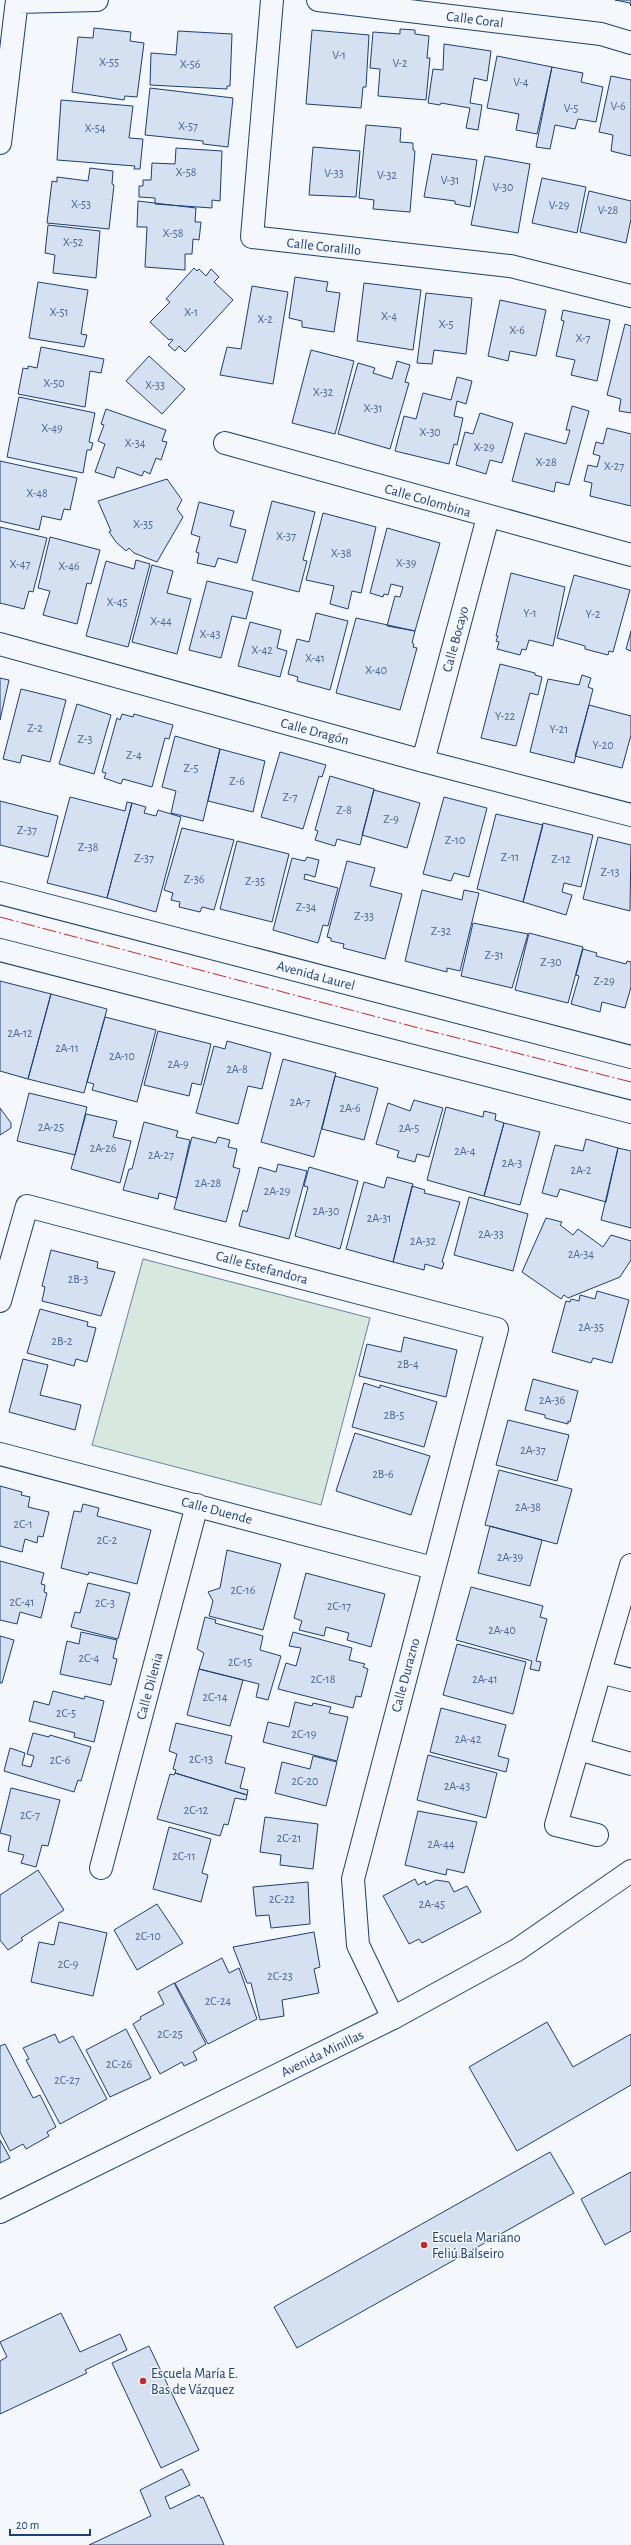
<svg xmlns="http://www.w3.org/2000/svg" width="631" height="2545" font-family="'Alegreya Sans',sans-serif">
  <style>
    .green { fill: #d7e8df; stroke: #687fa3 }
    .building { fill: #d5e0f0; stroke: #1d3f73 }
    .lines { fill: none; stroke-linecap: round; stroke-linejoin: round }
    .minor-casing { stroke: #1d3f73; stroke-width: 24 }
    .major-casing { stroke: #1d3f73; stroke-width: 24 }
    .minor { stroke: #f4f7fb; stroke-width: 22 }
    .major { stroke: #f4f7fb; stroke-width: 22 }
    .power { stroke: #c62828; stroke-width: 1; stroke-dasharray: 14 3 2 3; stroke-linecap: butt }
    .poi-dot { fill: #c62828; stroke: #f4f7fb; stroke-width: 1.5 }
    .labels { text-anchor: middle; stroke-width: 3; stroke-linejoin: round; paint-order: stroke }
    .number-label { font-size: 12px; fill: #4b6792 }
    .street-label { font-size: 14px; fill: #1d3f73; stroke: #f4f7fb }
    .poi-label { font-size: 14px; fill: #1d3f73; stroke: #f4f7fb; text-anchor: start }
  </style>
  <rect width="100%" height="100%" fill="#f4f7fb"/>
  <path class="green" d="M143,1259L370,1318L321,1505L92,1445Z"/>
  <path class="building" d="M615,0H631V6L630,3Z
    M94,28L131,32L130,41L144,43L137,97L125,96L124,100L72,92L78,37L93,38Z
    M400,29L415,30V34L429,36L427,58H430L426,100L378,96L380,69L370,68L373,32L400,34Z
    M312,30L369,35L366,87H363L361,108L306,104Z
    M178,31L232,34L230,86H227V89L150,85L151,53L176,55Z
    M444,44L491,51L487,81L474,78L470,103L482,105L478,130L466,128L470,108L441,103L440,105L428,103L433,69L443,70Z
    M497,56L552,67L537,134L516,130L519,114L487,108Z
    M552,67L583,73L581,82L603,87L596,122L578,119L575,129L555,125L550,149L536,147Z
    M611,76L631,80V156L611,151L613,135L599,132Z
    M150,88L233,98L228,147L203,144V141L145,135Z
    M61,100L133,106L129,138L143,139L140,169H134L135,166L57,160Z
    M366,125L401,128L400,142L413,143V150L415,151L410,212L373,209L374,200L359,198Z
    M313,147L360,151L356,197L309,195Z
    M176,148L222,151L220,201L212,200V208L155,204V198L139,197V186H143V180H151L152,163L175,164Z
    M432,154L477,160L470,207L455,204V201L424,197Z
    M485,156L530,164L518,233L471,225Z
    M90,168L113,171L112,184L114,185L109,229L47,223L52,181L57,182V177L88,181Z
    M542,178L586,187L577,233L532,223Z
    M589,191L631,201V219L626,243L580,232Z
    M138,201L196,208L195,222H201L199,240L193,239L192,254H185V270L145,267L147,227H137Z
    M48,225L100,231L96,278L53,273L55,255L45,253Z
    M194,268L197,271L199,269L206,276L211,269L219,277L214,282L233,300L185,352L179,346L175,351L168,345L173,340L171,339L169,340L150,322L170,302L166,299Z
    M295,277L328,282L326,291L340,293L334,332L302,327V321L289,318Z
    M38,282L88,290L81,334L87,335L84,347L29,338Z
    M364,283L421,290L413,350L357,341Z
    M252,286L288,292L273,384L220,375L227,347L241,349Z
    M426,293L472,298L466,354L434,350L432,364L417,363Z
    M500,300L546,310L536,356L510,351L508,361L488,356Z
    M563,310L610,320L597,381L571,375L575,360L556,356L564,321L561,320Z
    M625,324L631,326V413L619,411L621,399L607,395Z
    M41,347L104,359L101,373L90,371L85,407L18,394L23,368L28,369V366L37,368Z
    M311,350L354,361L335,434L292,423Z
    M149,356L185,389L162,414L126,381Z
    M397,361L410,365L405,382L409,383L390,449L338,434L358,363L375,368L373,373L392,379Z
    M457,377L472,381L466,404L457,401L454,416L463,418L457,445L454,444L449,464L395,451L404,416L416,419L423,393L451,400Z
    M19,397L95,413L89,442L93,443L91,450H87L83,473L7,457Z
    M572,406L589,411L569,485L556,482L554,492L512,481L525,433L566,444L570,430H566Z
    M106,409L166,430L162,441L167,442L161,460L156,458L150,474L144,471L142,476L117,467L114,478L95,472L105,444L98,441L104,425L101,424Z
    M480,413L513,423L502,463L490,460L486,474L456,465L465,432L473,434Z
    M607,428L631,434V506L590,496L592,483L584,481L588,465L597,467L600,456L593,454L596,442L603,444Z
    M0,461L77,478L70,510L64,509L61,520L42,516L39,530L0,521Z
    M167,479L182,500L177,509L183,517L157,562L134,553L129,548L126,551L116,542L109,532L111,531L98,501Z
    M272,501L315,512L303,560L307,561L299,592L252,580Z
    M199,502L234,511L230,526L246,530L237,563L218,558L215,567L197,563L199,553L196,552L200,537L191,534Z
    M323,513L376,527L361,593L352,591L348,609L330,604L334,586L306,580Z
    M0,527L47,538L33,592L29,591L24,609L0,603Z
    M387,528L440,543L415,631L387,626L395,596L400,597L403,587L391,584L388,595L384,594L383,597L370,593Z
    M50,537L100,550L91,584L87,583L77,624L43,615L50,591L38,588Z
    M136,560L150,564L128,647L86,636L106,561L134,569Z
    M152,565L173,571L167,593L191,599L177,654L132,642Z
    M511,573L565,587L553,646L529,640L526,650L522,649L520,655L497,649L499,642L496,641L498,636H496Z
    M574,575L630,590L613,652L609,651L608,655L585,649V646L557,638Z
    M207,581L253,592L246,619L232,616L221,658L189,650Z
    M316,613L348,621L330,690L297,681L298,677L288,674L297,639L309,642Z
    M356,618L415,631L412,643L414,644L413,647L417,648L400,710L336,693Z
    M250,622L281,630L277,648L287,651L280,677L238,666Z
    M631,631V651L626,649Z
    M500,664L535,673V675L542,677L538,695L530,693L516,746L481,738Z
    M582,675L591,678L588,687L593,689L574,763L530,752L548,679L579,685Z
    M0,678L9,680L0,720Z
    M21,689L66,700L50,762L22,755L20,763L3,759Z
    M77,704L111,715L94,774L59,764Z
    M589,705L631,716V735L622,768L575,756Z
    M122,714L133,717L134,714L173,725L169,739L165,738L152,787L123,779L121,784L104,778L106,773L102,772L117,718L120,720Z
    M175,736L220,749L203,821L171,813L176,791L162,787Z
    M220,749L265,761L253,812L208,801Z
    M280,752L326,765L322,777L319,776L303,829L261,817Z
    M330,776L374,789L360,845L337,839L335,846L315,840L318,831L315,830Z
    M374,790L420,803L407,848L362,835Z
    M70,797L125,811L127,802L132,803L107,898L47,883Z
    M444,797L487,808L469,877L454,873L451,881L423,874Z
    M0,801L58,816L48,857L0,845Z
    M132,803L146,807L144,813L156,816L158,810L181,817L156,912L107,898Z
    M496,814L543,825L523,902L477,889Z
    M543,823L593,835L581,887L564,883L562,892L572,895L566,915L523,902Z
    M182,828L234,840L214,910L202,907L200,912L179,907L180,902L171,900L173,893L164,890Z
    M598,837L631,845L630,911L583,899Z
    M237,841L289,854L272,922L220,909Z
    M307,857L319,860L315,877L305,874L304,879L338,888L328,926L323,925L318,943L273,930L292,858L305,861Z
    M347,861L375,868L370,886L402,894L385,959L343,948L344,944L331,941V938L327,937Z
    M422,890L462,900L464,890L479,893L460,971L447,968V972L405,961Z
    M473,923L528,934L512,988L461,976Z
    M529,933L583,947L568,1003L515,990Z
    M583,949L597,953L596,956L626,964L627,961L631,962V987L625,1008L602,1002L600,1012L571,1004L579,976L576,975Z
    M0,981L51,994L28,1079L0,1071Z
    M51,994L107,1009L84,1093L28,1079Z
    M105,1017L156,1030L137,1102L92,1090L94,1084L87,1082Z
    M158,1031L211,1044L201,1085L192,1083L189,1096L144,1085Z
    M227,1041L271,1053L262,1089L248,1086L238,1124L196,1113L214,1046L225,1049Z
    M283,1059L336,1073L314,1157L261,1142Z
    M335,1076L378,1088L364,1140L322,1129Z
    M29,1093L87,1107L75,1155L17,1141Z
    M414,1100L443,1108L429,1157L417,1154L415,1162L397,1157L399,1151L376,1144L388,1103L410,1111Z
    M446,1107L483,1117L484,1111L496,1114L495,1120L504,1123L484,1196L427,1180Z
    M0,1108L11,1123V1128L0,1135Z
    M86,1114L117,1121L113,1137L131,1141L120,1183L71,1169Z
    M144,1122L178,1131L176,1137L190,1140L177,1198L159,1193L158,1199L123,1190L129,1169H132Z
    M504,1123L540,1132L520,1205L484,1196Z
    M192,1137L216,1143L218,1137L230,1140L228,1147L237,1149L233,1167L240,1169L226,1222L174,1209Z
    M586,1139L618,1148L606,1202L560,1189L557,1197L542,1193L555,1145L583,1151Z
    M618,1148L631,1151V1228L601,1220Z
    M278,1164L307,1171L289,1239L239,1226L243,1210L247,1212L259,1167L276,1172Z
    M309,1167L358,1181L340,1249L295,1236L308,1187L304,1186Z
    M387,1177L413,1184L393,1262L346,1249L364,1182L384,1188Z
    M412,1186L425,1190L424,1193L460,1202L442,1262L444,1263L442,1269L425,1264L424,1270L393,1262Z
    M469,1197L528,1214L513,1271L454,1255Z
    M546,1218L562,1222L560,1225L573,1235L578,1229L603,1247L611,1235L631,1241V1260L620,1277L568,1298L564,1295L561,1299L522,1272Z
    M51,1250L98,1262L97,1268L115,1272L101,1316L42,1301L45,1287L42,1286Z
    M597,1291L629,1300L612,1363L593,1358L591,1363L552,1352L566,1301L570,1302L571,1299L579,1301L580,1295L595,1299Z
    M40,1309L88,1322L87,1326L96,1328L87,1362L76,1359L74,1366L27,1353Z
    M404,1337L457,1350L446,1397L359,1376L367,1344L401,1352Z
    M23,1359L48,1365L40,1395L81,1405L75,1430L9,1412Z
    M533,1379L578,1391L570,1422L568,1421V1424L545,1418V1415L525,1410Z
    M364,1383L380,1388V1385L437,1402L424,1447L352,1427Z
    M508,1420L569,1435L557,1481L496,1465Z
    M355,1433L430,1456L411,1515L336,1491Z
    M499,1470L572,1489L557,1544L485,1525Z
    M0,1486L22,1492L21,1495L30,1497L28,1507L49,1512L43,1537L38,1536L37,1543L25,1539L22,1552L0,1546Z
    M83,1504L99,1508L97,1516L151,1530L137,1584L89,1572L88,1575L61,1568L74,1511L81,1512Z
    M490,1526L542,1540L530,1586L478,1573Z
    M227,1550L281,1564L263,1630L209,1616L213,1601L208,1592L220,1588Z
    M0,1561L44,1573L41,1584L45,1585L44,1592L47,1593L41,1618L20,1612L17,1624L0,1620Z
    M306,1573L385,1594L371,1647L347,1640L349,1633L326,1627L324,1636L299,1630L302,1621L294,1618Z
    M88,1583L130,1593L118,1639L71,1627L75,1612L80,1613Z
    M471,1587L543,1606L540,1617L547,1619L536,1661L541,1662L539,1671L530,1669L532,1661L456,1640Z
    M205,1617L216,1620L215,1623L263,1636L260,1650L281,1656L268,1700L256,1697L259,1684L199,1669L204,1653L197,1649Z
    M81,1632L117,1640L113,1658L117,1659L111,1685L60,1674L67,1641L79,1644Z
    M293,1632L352,1648L349,1660L365,1664L363,1667L368,1669L361,1697L356,1696L353,1708L278,1689L286,1663L296,1666L301,1648L289,1646Z
    M0,1636L14,1640L2,1683H0Z
    M457,1644L526,1662L513,1714L443,1695Z
    M199,1669L243,1680L230,1726L187,1715Z
    M53,1691L84,1699L85,1696L104,1701L94,1742L74,1737L75,1733L29,1721L34,1701L49,1705Z
    M295,1702L312,1706L313,1703L331,1707L329,1713L348,1717L337,1761L263,1742L268,1722L289,1727Z
    M441,1708L506,1725L498,1756L509,1759L506,1772L430,1752Z
    M176,1723L232,1736L225,1763L245,1768L240,1788L248,1790L247,1795L175,1773L176,1770L173,1769L177,1754L169,1751Z
    M33,1733L49,1737L50,1735L91,1747L81,1781L78,1780L74,1792L4,1771L10,1748L25,1753L22,1765L31,1767L34,1756L27,1754Z
    M428,1755L497,1773L486,1818L417,1800Z
    M313,1756L337,1762L326,1806L275,1793L282,1762L310,1769Z
    M175,1773L247,1795L246,1800L235,1798L228,1825L224,1824L220,1836L157,1819L170,1774L174,1775Z
    M11,1788L60,1800L48,1846L42,1845L36,1867L21,1863L24,1855L8,1851L11,1836L0,1833Z
    M418,1811L477,1822L464,1873L447,1869L446,1875L405,1865Z
    M265,1817L318,1824L313,1869L280,1865L281,1855L260,1852Z
    M169,1827L211,1839L202,1873L208,1875L201,1902L153,1889Z
    M38,1870L64,1910L21,1938L23,1940L8,1950L0,1940V1895Z
    M415,1879L418,1885L425,1881L426,1885L436,1880L449,1882L454,1892L467,1886L481,1912L422,1943L419,1939L409,1944L383,1896Z
    M308,1882L310,1924L271,1928L269,1915L256,1916L253,1887Z
    M157,1904L183,1943L137,1970L114,1930Z
    M59,1922L107,1933L93,1996L31,1982L39,1942L54,1945Z
    M314,1932L320,1967L314,1969L319,1993L282,2000L284,2016L260,2020L251,1983H247L233,1947Z
    M222,1958L229,1973L239,1968L257,2019L208,2044L175,1983Z
    M174,1983L206,2044L193,2052L197,2060L184,2066L182,2062L160,2074L133,2024L141,2019L140,2017L164,2004L158,1992Z
    M547,2022L573,2067L631,2034V2085L517,2151L469,2067Z
    M126,2029L151,2078L110,2097L86,2050Z
    M55,2034L59,2043L73,2036L107,2099L60,2124L26,2060L29,2059L23,2048Z
    M5,2044L33,2098L40,2095L56,2127L47,2132L49,2136L26,2149L23,2144L10,2151L0,2132V2046Z
    M0,2140L10,2158L0,2163Z
    M550,2152L574,2193L297,2348L274,2307Z
    M631,2172V2231L605,2245L581,2199Z
    M61,2313L80,2352L120,2334L127,2350L85,2370L87,2373L0,2414V2361L7,2357L0,2342Z
    M149,2346L199,2450L161,2468L112,2363Z
    M182,2469L190,2485L165,2497L170,2509L199,2495L201,2498L203,2497L224,2545H89L151,2516L140,2490Z"/>
  <g class="lines">
    <g class="minor-casing">
      <path id="minor" d="M272,0L252,237L510,266L631,296
        M318,0L601,34L631,43
        M17,2L97,0
        M0,143L17,0
        M225,443L631,555
        M0,644L423,761L631,815
        M423,761L488,517
        M0,893L631,1057
        M0,950L631,1112
        M0,1301L27,1206L497,1329L353,1879L358,1945L393,2018
        M0,1454L433,1568
        M631,1565L600,1672L631,1680
        M578,1749L631,1764
        M597,1835L556,1825L600,1672
        M101,1868L197,1505"/>
    </g>
    <g class="major-casing">
      <path id="major" d="M0,2212L393,2018L517,1950L631,1871"/>
    </g>
    <use href="#minor" class="minor"/>
    <use href="#major" class="major"/>
    <path class="power" d="M0,917L430,1031L631,1082"/>
  </g>
  <g class="poi-dot">
    <circle cx="424" cy="2245" r="4"/>
    <circle cx="143" cy="2381" r="4"/>
  </g>
  <g class="labels">
    <g class="number-label">
      <text x="339" y="59">V-1</text>
      <text x="109" y="66">X-55</text>
      <text x="400" y="67">V-2</text>
      <text x="190" y="68">X-56</text>
      <text x="521" y="86">V-4</text>
      <text x="618" y="110">V-6</text>
      <text x="571" y="112">V-5</text>
      <text x="188" y="130">X-57</text>
      <text x="95" y="132">X-54</text>
      <text x="186" y="176">X-58</text>
      <text x="334" y="177">V-33</text>
      <text x="387" y="179">V-32</text>
      <text x="450" y="184">V-31</text>
      <text x="503" y="191">V-30</text>
      <text x="81" y="208">X-53</text>
      <text x="559" y="209">V-29</text>
      <text x="608" y="214">V-28</text>
      <text x="173" y="237">X-58</text>
      <text x="73" y="246">X-52</text>
      <text x="59" y="316">X-51</text>
      <text x="191" y="316">X-1</text>
      <text x="389" y="320">X-4</text>
      <text x="265" y="323">X-2</text>
      <text x="446" y="328">X-5</text>
      <text x="517" y="334">X-6</text>
      <text x="583" y="342">X-7</text>
      <text x="54" y="387">X-50</text>
      <text x="155" y="389">X-33</text>
      <text x="323" y="396">X-32</text>
      <text x="373" y="412">X-31</text>
      <text x="52" y="432">X-49</text>
      <text x="430" y="436">X-30</text>
      <text x="135" y="447">X-34</text>
      <text x="484" y="451">X-29</text>
      <text x="546" y="466">X-28</text>
      <text x="614" y="470">X-27</text>
      <text x="37" y="497">X-48</text>
      <text x="143" y="528">X-35</text>
      <text x="286" y="540">X-37</text>
      <text x="341" y="557">X-38</text>
      <text x="406" y="567">X-39</text>
      <text x="20" y="568">X-47</text>
      <text x="69" y="570">X-46</text>
      <text x="117" y="606">X-45</text>
      <text x="530" y="617">Y-1</text>
      <text x="593" y="618">Y-2</text>
      <text x="161" y="625">X-44</text>
      <text x="210" y="638">X-43</text>
      <text x="262" y="654">X-42</text>
      <text x="315" y="662">X-41</text>
      <text x="376" y="674">X-40</text>
      <text x="505" y="720">Y-22</text>
      <text x="35" y="732">Z-2</text>
      <text x="559" y="733">Y-21</text>
      <text x="85" y="743">Z-3</text>
      <text x="603" y="749">Y-20</text>
      <text x="134" y="759">Z-4</text>
      <text x="191" y="772">Z-5</text>
      <text x="237" y="785">Z-6</text>
      <text x="290" y="801">Z-7</text>
      <text x="344" y="814">Z-8</text>
      <text x="391" y="823">Z-9</text>
      <text x="27" y="834">Z-37</text>
      <text x="455" y="844">Z-10</text>
      <text x="88" y="851">Z-38</text>
      <text x="510" y="861">Z-11</text>
      <text x="144" y="862">Z-37</text>
      <text x="561" y="863">Z-12</text>
      <text x="610" y="876">Z-13</text>
      <text x="194" y="883">Z-36</text>
      <text x="255" y="885">Z-35</text>
      <text x="306" y="911">Z-34</text>
      <text x="364" y="920">Z-33</text>
      <text x="441" y="935">Z-32</text>
      <text x="494" y="959">Z-31</text>
      <text x="551" y="966">Z-30</text>
      <text x="604" y="985">Z-29</text>
      <text x="20" y="1037">2A-12</text>
      <text x="67" y="1052">2A-11</text>
      <text x="122" y="1060">2A-10</text>
      <text x="178" y="1068">2A-9</text>
      <text x="237" y="1073">2A-8</text>
      <text x="300" y="1106">2A-7</text>
      <text x="350" y="1112">2A-6</text>
      <text x="51" y="1131">2A-25</text>
      <text x="409" y="1132">2A-5</text>
      <text x="103" y="1152">2A-26</text>
      <text x="465" y="1155">2A-4</text>
      <text x="161" y="1159">2A-27</text>
      <text x="512" y="1167">2A-3</text>
      <text x="581" y="1174">2A-2</text>
      <text x="208" y="1187">2A-28</text>
      <text x="277" y="1195">2A-29</text>
      <text x="326" y="1215">2A-30</text>
      <text x="379" y="1222">2A-31</text>
      <text x="491" y="1238">2A-33</text>
      <text x="423" y="1245">2A-32</text>
      <text x="581" y="1258">2A-34</text>
      <text x="78" y="1283">2B-3</text>
      <text x="591" y="1331">2A-35</text>
      <text x="62" y="1345">2B-2</text>
      <text x="408" y="1368">2B-4</text>
      <text x="552" y="1404">2A-36</text>
      <text x="394" y="1419">2B-5</text>
      <text x="533" y="1454">2A-37</text>
      <text x="383" y="1478">2B-6</text>
      <text x="528" y="1511">2A-38</text>
      <text x="23" y="1528">2C-1</text>
      <text x="107" y="1544">2C-2</text>
      <text x="510" y="1561">2A-39</text>
      <text x="243" y="1594">2C-16</text>
      <text x="22" y="1606">2C-41</text>
      <text x="105" y="1607">2C-3</text>
      <text x="339" y="1610">2C-17</text>
      <text x="502" y="1634">2A-40</text>
      <text x="89" y="1662">2C-4</text>
      <text x="240" y="1666">2C-15</text>
      <text x="323" y="1683">2C-18</text>
      <text x="485" y="1683">2A-41</text>
      <text x="215" y="1701">2C-14</text>
      <text x="66" y="1717">2C-5</text>
      <text x="304" y="1738">2C-19</text>
      <text x="468" y="1743">2A-42</text>
      <text x="201" y="1763">2C-13</text>
      <text x="60" y="1764">2C-6</text>
      <text x="305" y="1785">2C-20</text>
      <text x="457" y="1790">2A-43</text>
      <text x="196" y="1814">2C-12</text>
      <text x="30" y="1819">2C-7</text>
      <text x="289" y="1842">2C-21</text>
      <text x="441" y="1848">2A-44</text>
      <text x="184" y="1860">2C-11</text>
      <text x="282" y="1903">2C-22</text>
      <text x="432" y="1908">2A-45</text>
      <text x="148" y="1940">2C-10</text>
      <text x="68" y="1968">2C-9</text>
      <text x="280" y="1980">2C-23</text>
      <text x="218" y="2005">2C-24</text>
      <text x="170" y="2038">2C-25</text>
      <text x="119" y="2068">2C-26</text>
      <text x="67" y="2084">2C-27</text>
    </g>
    <g class="street-label">
      <text transform="translate(475 19) rotate(7)" y="5">Calle Coral</text>
      <text transform="translate(324 246) rotate(6)" y="5">Calle Coralillo</text>
      <text transform="translate(428 500) rotate(16)" y="5">Calle Colombina</text>
      <text transform="translate(455 639) rotate(-75)" y="5">Calle Bocayo</text>
      <text transform="translate(315 731) rotate(15)" y="5">Calle Dragón</text>
      <text transform="translate(316 975) rotate(15)" y="5">Avenida Laurel</text>
      <text transform="translate(262 1267) rotate(15)" y="5">Calle Estefandora</text>
      <text transform="translate(217 1510) rotate(15)" y="5">Calle Duende</text>
      <text transform="translate(405 1675) rotate(-75)" y="5">Calle Durazno</text>
      <text transform="translate(149 1686) rotate(-75)" y="5">Calle Dilenia</text>
      <text transform="translate(322 2053) rotate(-26)" y="5">Avenida Minillas</text>
    </g>
    <g class="poi-label">
      <text x="432" y="2242">Escuela Mariano<tspan x="432" dy="16">Feliú Balseiro</tspan></text>
      <text x="151" y="2378">Escuela María E.<tspan x="151" dy="16">Bas de Vázquez</tspan></text>
    </g>
  </g>
  <path d="M10 2529v6h80v-6" fill="none" stroke="#1d3f73" stroke-width="2"/>
  <text x="16" y="2529" font-size="12" fill="#1d3f73" stroke="#f4f7fb" stroke-width="3" paint-order="stroke">20 m</text>
</svg>
